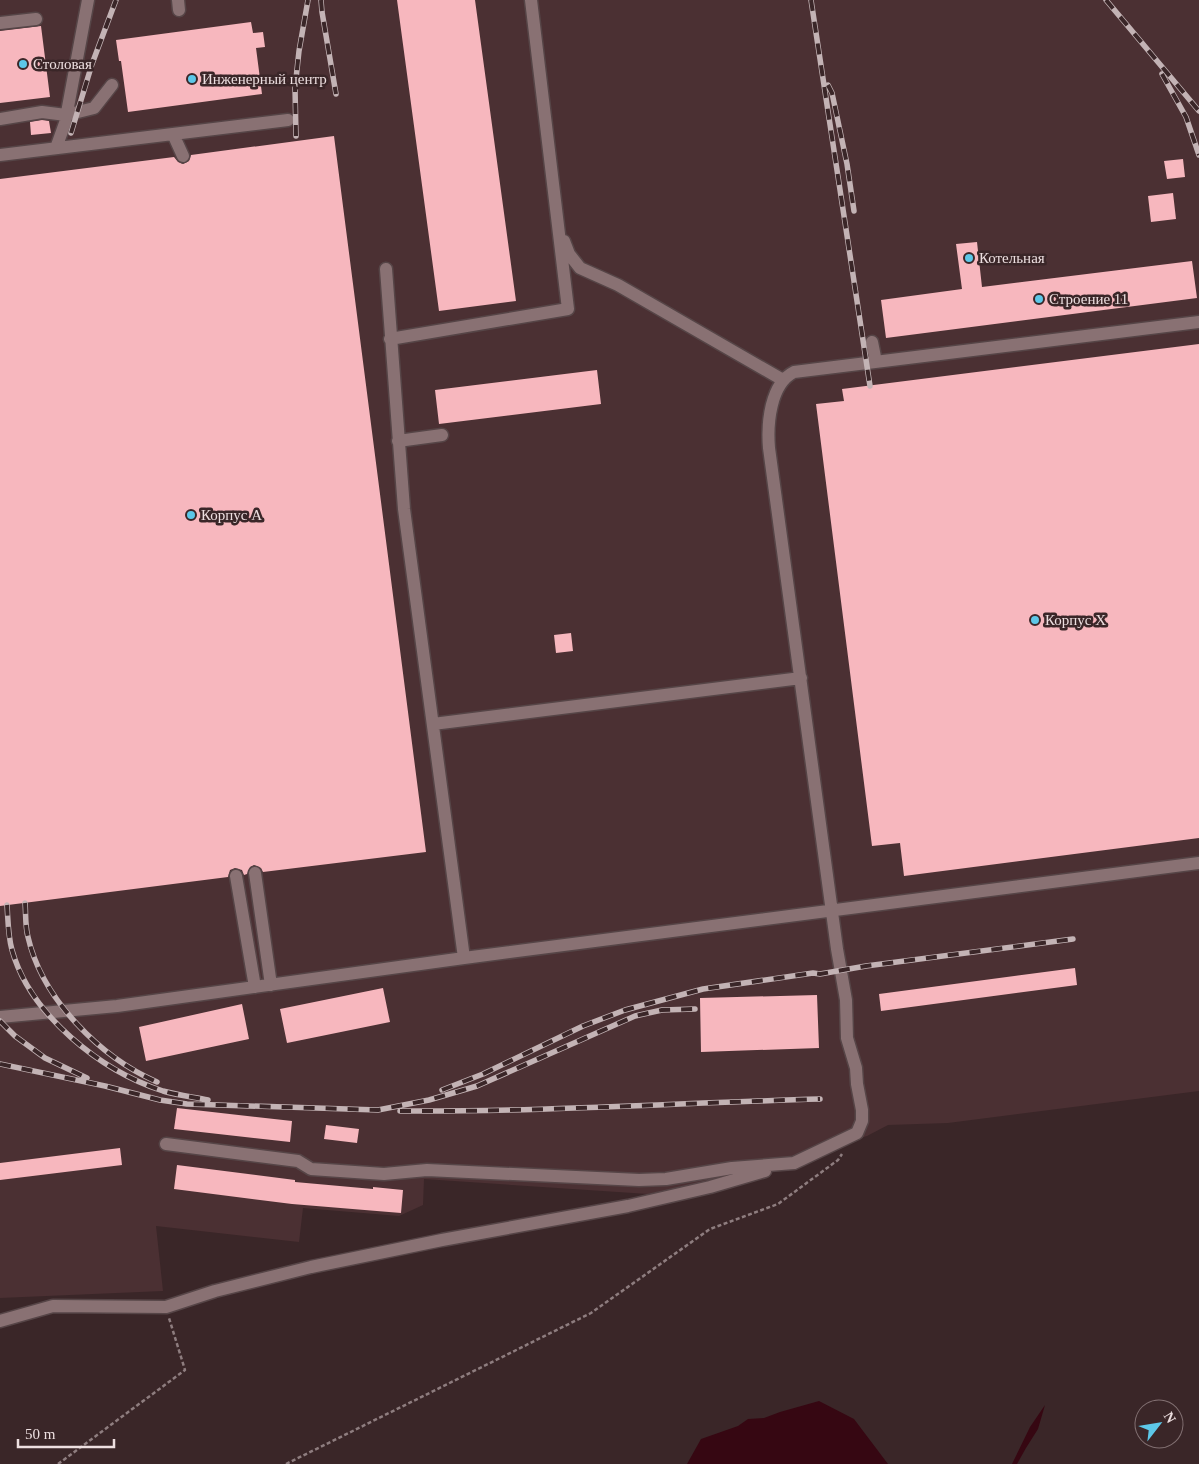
<svg xmlns="http://www.w3.org/2000/svg" width="1199" height="1464" font-family="'Times New Roman',serif">
  <style>
    .built { fill: #4b3033 }
    .water { fill: #360712 }
    .building { fill: #f7b7be }
    .lines { fill: none; stroke-linecap: round; stroke-linejoin: round }
    .minor-casing { stroke: #564547; stroke-width: 15 }
    .path { stroke: #8e7d7f; stroke-width: 2.5; stroke-dasharray: 4 2.5; stroke-linecap: butt }
    .minor { stroke: #897173; stroke-width: 12 }
    .rail-casing { stroke: #c3b3b5; stroke-width: 5.5 }
    .rail { stroke: #3a2628; stroke-width: 4; stroke-dasharray: 11; stroke-linecap: butt }
    .poi-dot { fill: #5dc7e8; stroke: #3a2628; stroke-width: 2 }
    .labels { text-anchor: middle; stroke-width: 5; stroke-linejoin: round; paint-order: stroke }
    .poi-label { font-size: 15px; fill: #eddfe0; stroke: #3a2628; text-anchor: start }
  </style>
  <rect width="100%" height="100%" fill="#3a2628"/>
  <path class="built" d="M0,0H1199V1091L948,1123L888,1125L867,1136L821,1150L737,1174L648,1194L424,1179L423,1205L399,1216L303,1208L299,1242L156,1226L163,1291L0,1298Z"/>
  <path class="water" d="M819,1401L854,1419L888,1464H687L701,1439L738,1426L748,1419L764,1418L780,1412Z
    M1045,1405L1038,1429L1026,1448L1017,1464H1012L1030,1427Z"/>
  <path class="building" d="M397,0H475L516,301L439,311Z
    M251,22L253,33L263,32L265,47L256,48L262,94L128,112L121,61H119L116,40Z
    M41,26L50,97L0,103V31Z
    M42,120L49,121L51,133L31,135L30,122Z
    M334,136L426,852L263,872L261,868L254,865L250,867L247,874L244,875L242,870L235,868L230,870L228,877L0,906V179L174,157L178,162L183,164L189,161L191,155Z
    M1183,159L1185,177L1167,179L1164,161Z
    M1173,193L1176,219L1151,222L1148,196Z
    M977,242L982,287L1192,261L1197,298L886,338L881,300L962,289L956,244Z
    M1199,344V838L904,876L900,843L872,846L816,404L844,401L842,389Z
    M597,370L601,404L439,424L435,390Z
    M571,633L573,651L556,653L554,635Z
    M1075,968L1077,985L881,1011L879,994Z
    M383,988L390,1022L287,1043L280,1009Z
    M817,995L819,1048L701,1052L700,998Z
    M242,1004L249,1039L146,1061L139,1027Z
    M177,1108L292,1121L290,1142L174,1129Z
    M326,1125L359,1129L357,1143L324,1139Z
    M120,1148L122,1165L0,1180V1163Z
    M177,1165L295,1180V1182L373,1189V1187L403,1190L401,1213L292,1204L174,1189Z"/>
  <g class="lines">
    <g class="minor-casing">
      <path id="minor" d="M178,0L179,10
        M0,23L36,19
        M0,119L42,112L66,115L94,108L112,85
        M173,134L183,156
        M56,148L65,123L88,0
        M0,155L288,120
        M564,241L569,254L580,268L618,285L783,380
        M386,269L404,509L464,958
        M390,339L568,309L531,0
        M872,342L876,362
        M398,441L442,435
        M433,724L801,678
        M255,873L271,985
        M236,876L255,987
        M0,1017L117,1006L464,958L1199,863
        M166,1144L298,1161L311,1169L384,1174L427,1170L639,1180L666,1179L732,1168L794,1163L857,1133L862,1121V1110L857,1084L856,1068L847,1038L846,1000L837,949L769,448C767,424 770,384 794,372L1199,322
        M0,1321L53,1306L166,1307L215,1291L311,1267L442,1240L628,1206L710,1187L765,1171"/>
    </g>
    <path class="path" d="M58,1464L185,1370L169,1318
      M286,1464L591,1313L710,1229L778,1204L838,1160L842,1154"/>
    <use href="#minor" class="minor"/>
    <g class="rail-casing">
      <path id="rail" d="M321,0L322,12L336,94
        M811,0L870,386
        M1106,0L1199,111
        M1162,74L1186,117L1199,155
        M828,85L832,93L847,164L854,211
        M71,133L92,64L116,0
        M296,136L295,88L299,51L308,0
        M25,903C26,914 25,926 28,937C42,999 100,1057 157,1082
        M7,905C8,919 8,936 12,950C30,1015 101,1071 163,1091C177,1095 193,1097 208,1100
        M0,1021L15,1036L45,1058L87,1078
        M0,1064L105,1086L160,1100L187,1104L378,1110L429,1100L477,1086L635,1016L662,1010L695,1009
        M442,1090L483,1074L583,1026L625,1010L703,989L813,973L820,974L866,966L1073,939
        M400,1111C540,1112 680,1103 820,1099"/>
    </g>
    <use href="#rail" class="rail"/>
  </g>
  <g class="poi-dot">
    <circle cx="23" cy="64" r="5"/>
    <circle cx="192" cy="79" r="5"/>
    <circle cx="969" cy="258" r="5"/>
    <circle cx="1039" cy="299" r="5"/>
    <circle cx="191" cy="515" r="5"/>
    <circle cx="1035" cy="620" r="5"/>
  </g>
  <g class="labels">
    <g class="poi-label">
      <text x="33" y="69">Столовая</text>
      <text x="202" y="84">Инженерный центр</text>
      <text x="979" y="263">Котельная</text>
      <text x="1049" y="304">Строение 11</text>
      <text x="201" y="520">Корпус А</text>
      <text x="1045" y="625">Корпус Х</text>
    </g>
  </g>
  <g transform="translate(1159 1424) rotate(59)"><circle r="24" fill="#3a2628" stroke="#827072"/>
  <path d="M0-4L9 19L0 12L-9 19Z" fill="#5dc7e8"/>
  <text y="-8" font-size="14" font-weight="bold" text-anchor="middle" fill="#eddfe0">N</text>
  </g>
  <path d="M18 1439v8h96v-8" fill="none" stroke="#eddfe0" stroke-width="2.5"/>
  <text x="25" y="1439" font-size="15" fill="#eddfe0" stroke="#3a2628" stroke-width="4" paint-order="stroke">50 m</text>
</svg>
